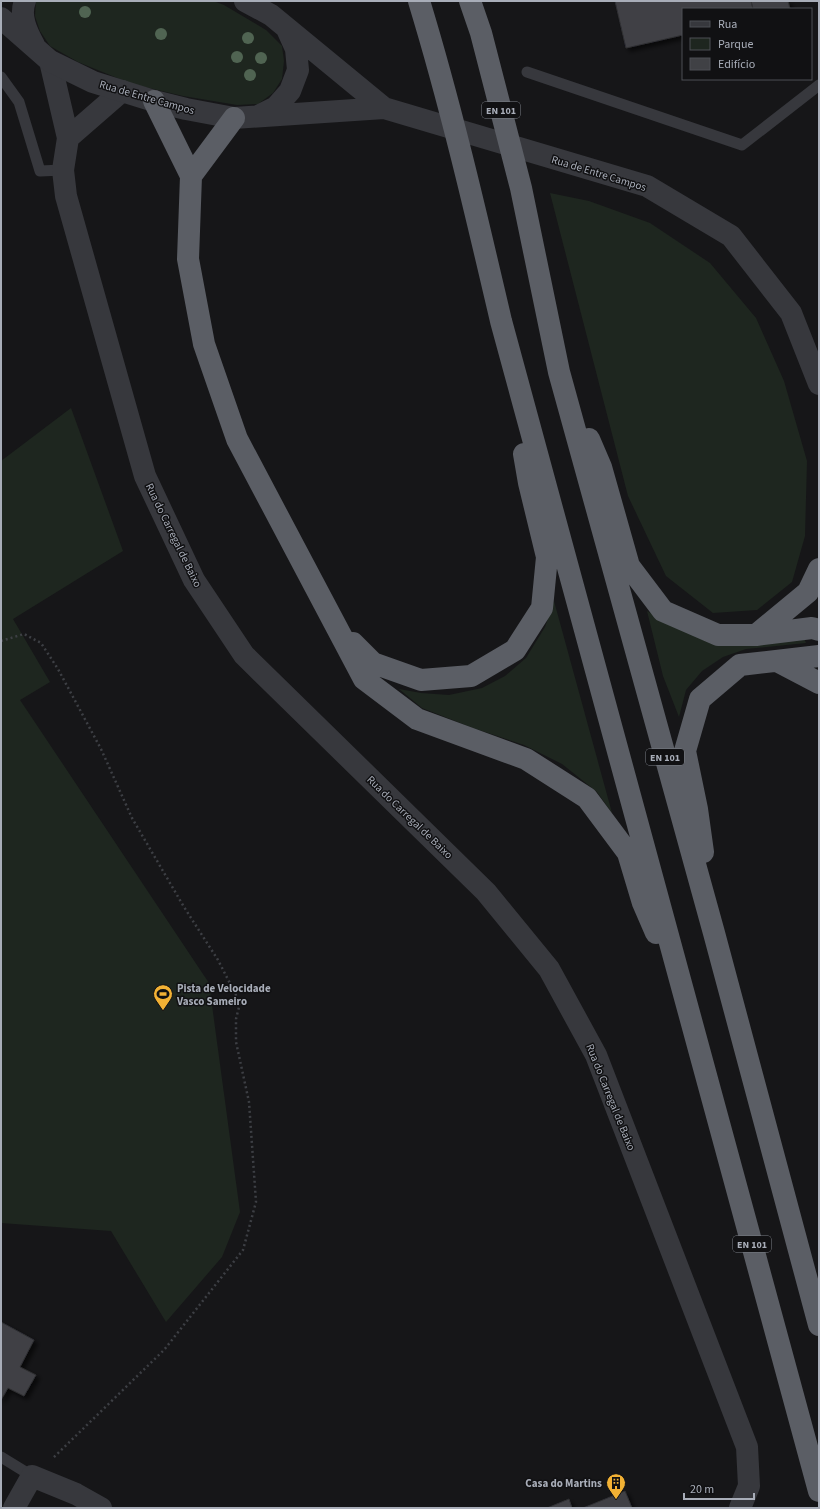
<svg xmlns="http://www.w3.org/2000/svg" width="820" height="1509" font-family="'Source Sans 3',sans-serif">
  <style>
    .green { fill: #1e261f }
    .building { fill: #404145; stroke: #303034; filter: url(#shadow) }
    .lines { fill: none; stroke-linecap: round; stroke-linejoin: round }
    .path { stroke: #3d3f44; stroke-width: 2.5; stroke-dasharray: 2 3; stroke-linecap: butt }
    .service { stroke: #37383d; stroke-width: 11 }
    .minor { stroke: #37383d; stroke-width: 22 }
    .tertiary { stroke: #37383d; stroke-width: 22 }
    .trunk { stroke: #5b5e65; stroke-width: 22 }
    .tree { fill: #506452 }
    .labels { text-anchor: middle; stroke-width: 3; stroke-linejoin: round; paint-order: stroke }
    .shield { fill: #111113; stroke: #7b7e86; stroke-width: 1 }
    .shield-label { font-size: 10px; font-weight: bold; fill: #a8adb8 }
    .street-label { font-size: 11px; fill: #a8adb8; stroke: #111113 }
    .poi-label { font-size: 11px; font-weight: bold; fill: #a8adb8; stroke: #111113; text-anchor: start }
  </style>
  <defs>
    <filter id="shadow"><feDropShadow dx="3.5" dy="3.5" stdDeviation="2" flood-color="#0009"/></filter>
  </defs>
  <rect width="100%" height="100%" fill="#161618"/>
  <path class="green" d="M36,1H213L224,5L266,30L282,46L284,61L282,79L273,93L258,104L237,105L183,96L132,84L78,62L50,46L40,31L35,16Z
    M550,193L589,201L650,223L710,263L756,318L784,381L807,461L805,536L792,582L757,610L713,613L666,576L628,496Z
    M71,408L123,551L13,619L50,682L20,700L209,983L240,1212L222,1257L166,1322L111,1231L1,1223V461Z
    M554,601L612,813L597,792L562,764L524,745L473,728L422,708L399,689L421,693L449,695L482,688L505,676L526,658L545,627Z
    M647,611L661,619L804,638L806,643L746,649L723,657L702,671L686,690L679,717L663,676Z"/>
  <path class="building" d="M615,1H751L753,9H683V35L626,48Z
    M751,1H788L790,9H753Z
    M1,1322L34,1340L20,1367L36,1375L24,1396L8,1388L1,1400Z
    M625,1491L632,1508H583Z
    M569,1499L572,1508H547Z"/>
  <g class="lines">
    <path class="path" d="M1,641L24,634L41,643L58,669L101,749L132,818L184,907L218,960L240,1003L236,1019V1042L249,1102L256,1202L243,1250L164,1350L52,1459"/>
    <path class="service" d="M527,72L742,145L819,85
      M1,77L19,102L40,171L63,170
      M1,1457L32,1476"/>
    <path class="minor" d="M50,61L68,138L63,170L66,196L145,476L194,580L244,655L486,892L549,969L596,1055L747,1447L749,1486L740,1508
      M68,138L122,91
      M14,1508L32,1476L76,1494L101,1508"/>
    <path class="tertiary" d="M25,1C19,16 27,32 34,45
      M245,1L271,15L384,108
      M1,18L50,61L93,82L154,101L186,109L234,118L384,108L647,186L731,236L791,313L819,384
      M258,116L276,107L290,91L298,70L296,49L287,29"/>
    <path class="trunk" d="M419,1C451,106 476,214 501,321L819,1491
      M470,1L481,33L521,188L559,372L714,933L819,1325
      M154,101L191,176L188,259L204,344L237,439L364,679L417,719L526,759L587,798L628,853L643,903L656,933
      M191,176L234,118
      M589,439L601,467L629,566L663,611L718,635H756L812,628L819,630
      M756,635L808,592L819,569
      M353,643L373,663L421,680L471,676L515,650L542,608L547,557L529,483L524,454
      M777,661L819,683
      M703,852L697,809L685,751L700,699L740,665L819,656"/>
  </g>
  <g class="tree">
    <circle cx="85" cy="12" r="6"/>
    <circle cx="161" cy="34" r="6"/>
    <circle cx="248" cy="38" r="6"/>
    <circle cx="237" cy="57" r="6"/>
    <circle cx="261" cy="58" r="6"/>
    <circle cx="250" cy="75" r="6"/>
  </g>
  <defs>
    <g id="stadium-pin" transform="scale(1)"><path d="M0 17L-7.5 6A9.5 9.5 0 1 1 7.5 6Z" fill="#f2b134" stroke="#111113"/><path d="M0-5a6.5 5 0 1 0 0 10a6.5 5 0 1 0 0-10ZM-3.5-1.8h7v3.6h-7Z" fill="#111"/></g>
    <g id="building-pin" transform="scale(1)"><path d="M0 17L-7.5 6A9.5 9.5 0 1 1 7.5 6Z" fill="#f2b134" stroke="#111113"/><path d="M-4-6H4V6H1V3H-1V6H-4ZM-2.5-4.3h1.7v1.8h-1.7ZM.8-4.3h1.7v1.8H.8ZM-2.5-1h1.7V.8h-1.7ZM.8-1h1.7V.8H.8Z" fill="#111"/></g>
  </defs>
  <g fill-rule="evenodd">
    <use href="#stadium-pin" x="163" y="994"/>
    <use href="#building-pin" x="616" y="1483"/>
  </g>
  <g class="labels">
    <g class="shield">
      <rect x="482" y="102" width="38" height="16" rx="3"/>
      <rect x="646" y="749" width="38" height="16" rx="3"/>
      <rect x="733" y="1236" width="38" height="16" rx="3"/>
    </g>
    <g class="shield-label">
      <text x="501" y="114">EN 101</text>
      <text x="665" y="761">EN 101</text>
      <text x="752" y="1248">EN 101</text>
    </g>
    <g class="street-label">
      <text transform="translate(147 97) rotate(16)" y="4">Rua de Entre Campos</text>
      <text transform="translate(599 173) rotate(17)" y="4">Rua de Entre Campos</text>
      <text transform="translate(174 535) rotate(64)" y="4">Rua do Carregal de Baixo</text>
      <text transform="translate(410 817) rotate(44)" y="4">Rua do Carregal de Baixo</text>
      <text transform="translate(611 1097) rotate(68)" y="4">Rua do Carregal de Baixo</text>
    </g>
    <g class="poi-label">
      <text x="177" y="992">Pista de Velocidade<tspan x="177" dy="13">Vasco Sameiro</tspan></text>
      <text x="602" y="1487" text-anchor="end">Casa do Martins</text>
    </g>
  </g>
  <rect width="820" height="1509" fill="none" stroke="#a8adb8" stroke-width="4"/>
  <rect x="682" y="8" width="130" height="72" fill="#111113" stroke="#4d4f55"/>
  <rect x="690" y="21" width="20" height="6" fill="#37383d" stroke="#4d4f55"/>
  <text x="718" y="28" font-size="12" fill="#a8adb8">Rua</text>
  <rect x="690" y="38" width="20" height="12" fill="#1e261f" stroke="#4d4f55"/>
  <text x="718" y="48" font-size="12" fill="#a8adb8">Parque</text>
  <rect x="690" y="58" width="20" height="12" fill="#404145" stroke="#4d4f55"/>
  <text x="718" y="68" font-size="12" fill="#a8adb8">Edifício</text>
  <path d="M684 1493v6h70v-6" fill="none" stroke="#a8adb8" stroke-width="2"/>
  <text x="690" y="1493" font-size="12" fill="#a8adb8" stroke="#111113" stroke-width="3" paint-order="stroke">20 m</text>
</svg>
